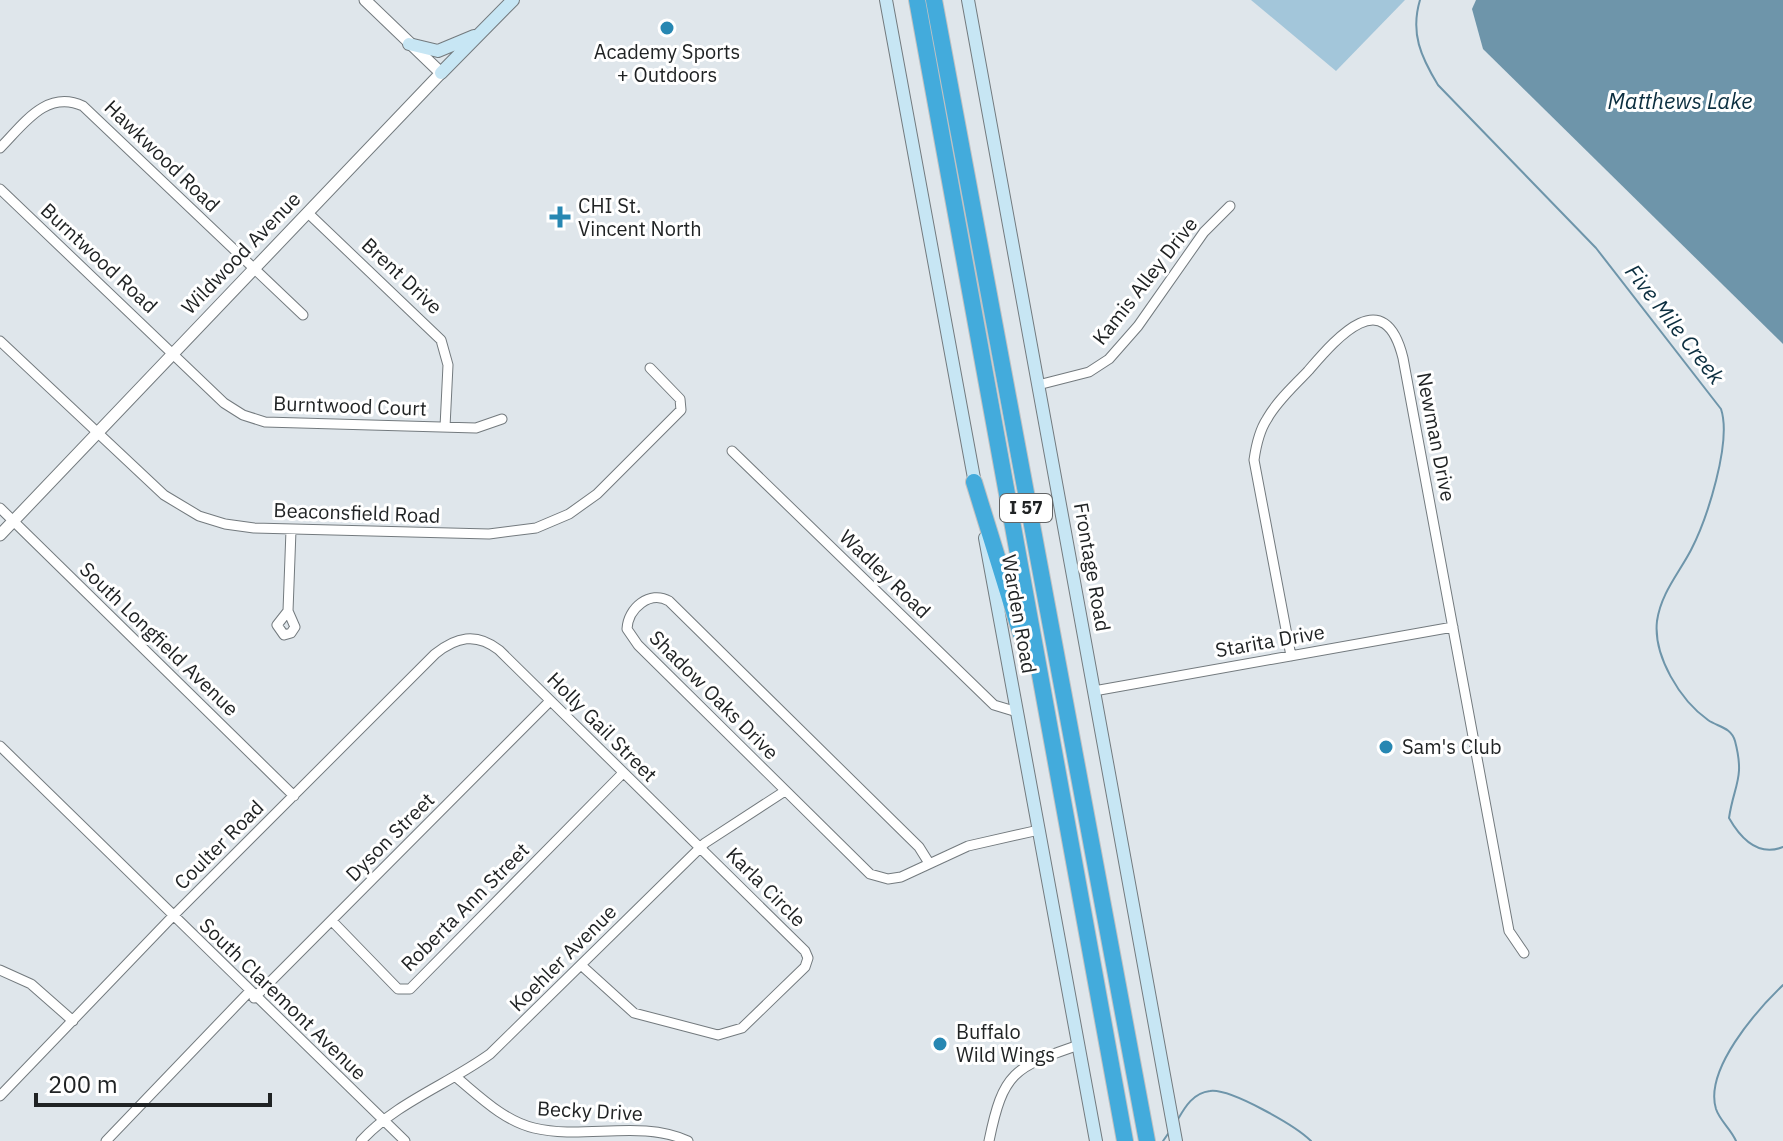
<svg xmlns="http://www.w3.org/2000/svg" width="1783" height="1141" font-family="'IBM Plex Sans',sans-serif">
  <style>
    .green { fill: #a3c6da }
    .water { fill: #6e95aa }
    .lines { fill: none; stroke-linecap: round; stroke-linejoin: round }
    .stream { stroke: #6e95aa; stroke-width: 2 }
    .minor-casing { stroke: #737a7e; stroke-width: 11 }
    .tertiary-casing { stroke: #737a7e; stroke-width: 13 }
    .secondary-casing { stroke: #737a7e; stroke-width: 14 }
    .motorway-casing { stroke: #c1c1c2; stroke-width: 18 }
    .minor { stroke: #fff; stroke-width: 9 }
    .tertiary { stroke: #fff; stroke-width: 11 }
    .secondary { stroke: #c7e6f4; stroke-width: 12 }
    .motorway { stroke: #43abdc; stroke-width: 16 }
    .poi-dot { fill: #2787b2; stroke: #fff; stroke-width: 3 }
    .labels { text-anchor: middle; stroke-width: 6; stroke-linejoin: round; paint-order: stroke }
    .shield { fill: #fff; stroke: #636566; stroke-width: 2 }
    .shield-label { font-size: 18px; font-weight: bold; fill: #202324 }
    .poi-label { font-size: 20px; fill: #202324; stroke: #fff; text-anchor: start }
    .street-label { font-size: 20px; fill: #202324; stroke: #fff }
    .water-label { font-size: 22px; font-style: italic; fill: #0b2e3f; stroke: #fff }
  </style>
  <rect width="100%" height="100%" fill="#dfe6eb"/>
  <path class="green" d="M1251,0H1405L1336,71Z"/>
  <path class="water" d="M1476,0H1783V344L1483,49L1472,9Z"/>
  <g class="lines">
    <path class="stream" d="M1420,0C1410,33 1421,57 1438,85L1596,248L1721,409C1732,442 1707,519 1691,550C1679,573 1661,593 1657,621C1653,656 1680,700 1708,720C1718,727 1731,727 1735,741C1745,779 1734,784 1729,818C1741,839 1758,857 1783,847
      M1178,1119C1185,1107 1193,1093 1210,1091C1230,1088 1296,1126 1311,1141
      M1163,1141L1170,1131
      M1736,1141C1731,1129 1720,1121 1716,1109C1704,1070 1756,1011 1783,985"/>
    <g class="minor-casing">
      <path id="minor" d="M0,148C23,125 46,89 83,106L303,315
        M0,189L224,403L243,415L265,422L476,428L502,419
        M308,213L441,340L448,365L445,427
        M0,341L164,495L199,516L225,524L254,528L489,534L536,528L569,514L597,494L681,410L680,399L650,368
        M1038,385L1089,372L1109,359L1138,326L1204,232L1230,206
        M732,451L994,705L1017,712
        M0,508L294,796
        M288,611L291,530
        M288,611L295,627L291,633L284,635L277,625Z
        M1291,656L1254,460C1256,446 1259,431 1267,419C1277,401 1294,386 1308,371C1335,340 1384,281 1403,358L1509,931L1524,953
        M1094,691L1453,627
        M0,746L405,1141
        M929,863L919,847L669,601C650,590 628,608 627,629L638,645L870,874L888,879L901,877L968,846L1039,830
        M332,921L398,989H410L622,774
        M0,970L31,984L73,1021
        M254,998L550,701
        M456,1077C479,1096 504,1121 534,1128C583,1140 641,1119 688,1141
        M0,1096L172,917L435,654C456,637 476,632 499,650L805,951L808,958L805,967L742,1028L718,1035L634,1013L581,965
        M106,1141L249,992
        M361,1141C397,1102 447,1085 490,1054L705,843L785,791
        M989,1141C1003,1072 1014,1067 1079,1045"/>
    </g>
    <g class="tertiary-casing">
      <path id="tertiary" d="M0,535L441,73L365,0"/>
    </g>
    <g class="secondary-casing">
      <path id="secondary" d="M886,0L976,489
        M968,0L1176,1141
        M409,44L438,51L474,36
        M441,73L513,0
        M985,538L1096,1141"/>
    </g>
    <g class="motorway-casing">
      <path id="motorway" d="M917,0L1125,1141
        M934,0L1147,1141
        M974,482L1023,641"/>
    </g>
    <use href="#minor" class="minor"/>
    <use href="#tertiary" class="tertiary"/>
    <use href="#secondary" class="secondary"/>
    <use href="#motorway" class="motorway"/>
  </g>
  <g class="poi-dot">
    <circle cx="667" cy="28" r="8"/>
    <path d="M556 205h8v8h8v8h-8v8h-8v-8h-8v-8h8z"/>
    <circle cx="1386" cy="747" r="8"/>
    <circle cx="940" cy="1044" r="8"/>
  </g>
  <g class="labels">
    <rect class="shield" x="1000" y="494" width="52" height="28" rx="6"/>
    <g class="shield-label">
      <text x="1026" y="514">I 57</text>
    </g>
    <g class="poi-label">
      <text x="667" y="59" text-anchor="middle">Academy Sports<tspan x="667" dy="23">+ Outdoors</tspan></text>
      <text x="578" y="213">CHI St.<tspan x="578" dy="23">Vincent North</tspan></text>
      <text x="1402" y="754">Sam's Club</text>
      <text x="956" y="1039">Buffalo<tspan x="956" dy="23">Wild Wings</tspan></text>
    </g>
    <g class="street-label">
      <text transform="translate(162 156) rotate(44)" y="7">Hawkwood Road</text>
      <text transform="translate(241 253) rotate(-46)" y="7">Wildwood Avenue</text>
      <text transform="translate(99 258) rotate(43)" y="7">Burntwood Road</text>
      <text transform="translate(402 276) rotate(43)" y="7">Brent Drive</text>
      <text transform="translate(1145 281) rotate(-52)" y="7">Kamis Alley Drive</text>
      <text transform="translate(350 406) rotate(2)" y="7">Burntwood Court</text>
      <text transform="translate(1436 437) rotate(79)" y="7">Newman Drive</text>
      <text transform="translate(357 513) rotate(2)" y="7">Beaconsfield Road</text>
      <text transform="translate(1092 567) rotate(80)" y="7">Frontage Road</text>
      <text transform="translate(885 574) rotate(44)" y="7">Wadley Road</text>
      <text transform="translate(1019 614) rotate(80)" y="7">Warden Road</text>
      <text transform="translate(159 639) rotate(44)" y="7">South Longfield Avenue</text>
      <text transform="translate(1270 641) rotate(-10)" y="7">Starita Drive</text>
      <text transform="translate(714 695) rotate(45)" y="7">Shadow Oaks Drive</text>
      <text transform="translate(602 727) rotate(45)" y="7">Holly Gail Street</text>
      <text transform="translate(390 837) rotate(-45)" y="7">Dyson Street</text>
      <text transform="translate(219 845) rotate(-45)" y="7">Coulter Road</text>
      <text transform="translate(766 887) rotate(45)" y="7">Karla Circle</text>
      <text transform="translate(465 907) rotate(-45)" y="7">Roberta Ann Street</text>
      <text transform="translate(563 958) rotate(-45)" y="7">Koehler Avenue</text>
      <text transform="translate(283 999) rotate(44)" y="7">South Claremont Avenue</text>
      <text transform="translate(590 1111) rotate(3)" y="7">Becky Drive</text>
    </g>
    <g class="water-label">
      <text x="1680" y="109">Matthews Lake</text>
      <text transform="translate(1675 324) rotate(52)" y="8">Five Mile Creek</text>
    </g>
  </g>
  <path d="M36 1093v12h234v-12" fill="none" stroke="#202324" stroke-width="4"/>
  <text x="48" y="1093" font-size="24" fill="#202324" stroke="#ffffff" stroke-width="6" paint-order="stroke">200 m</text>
</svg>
